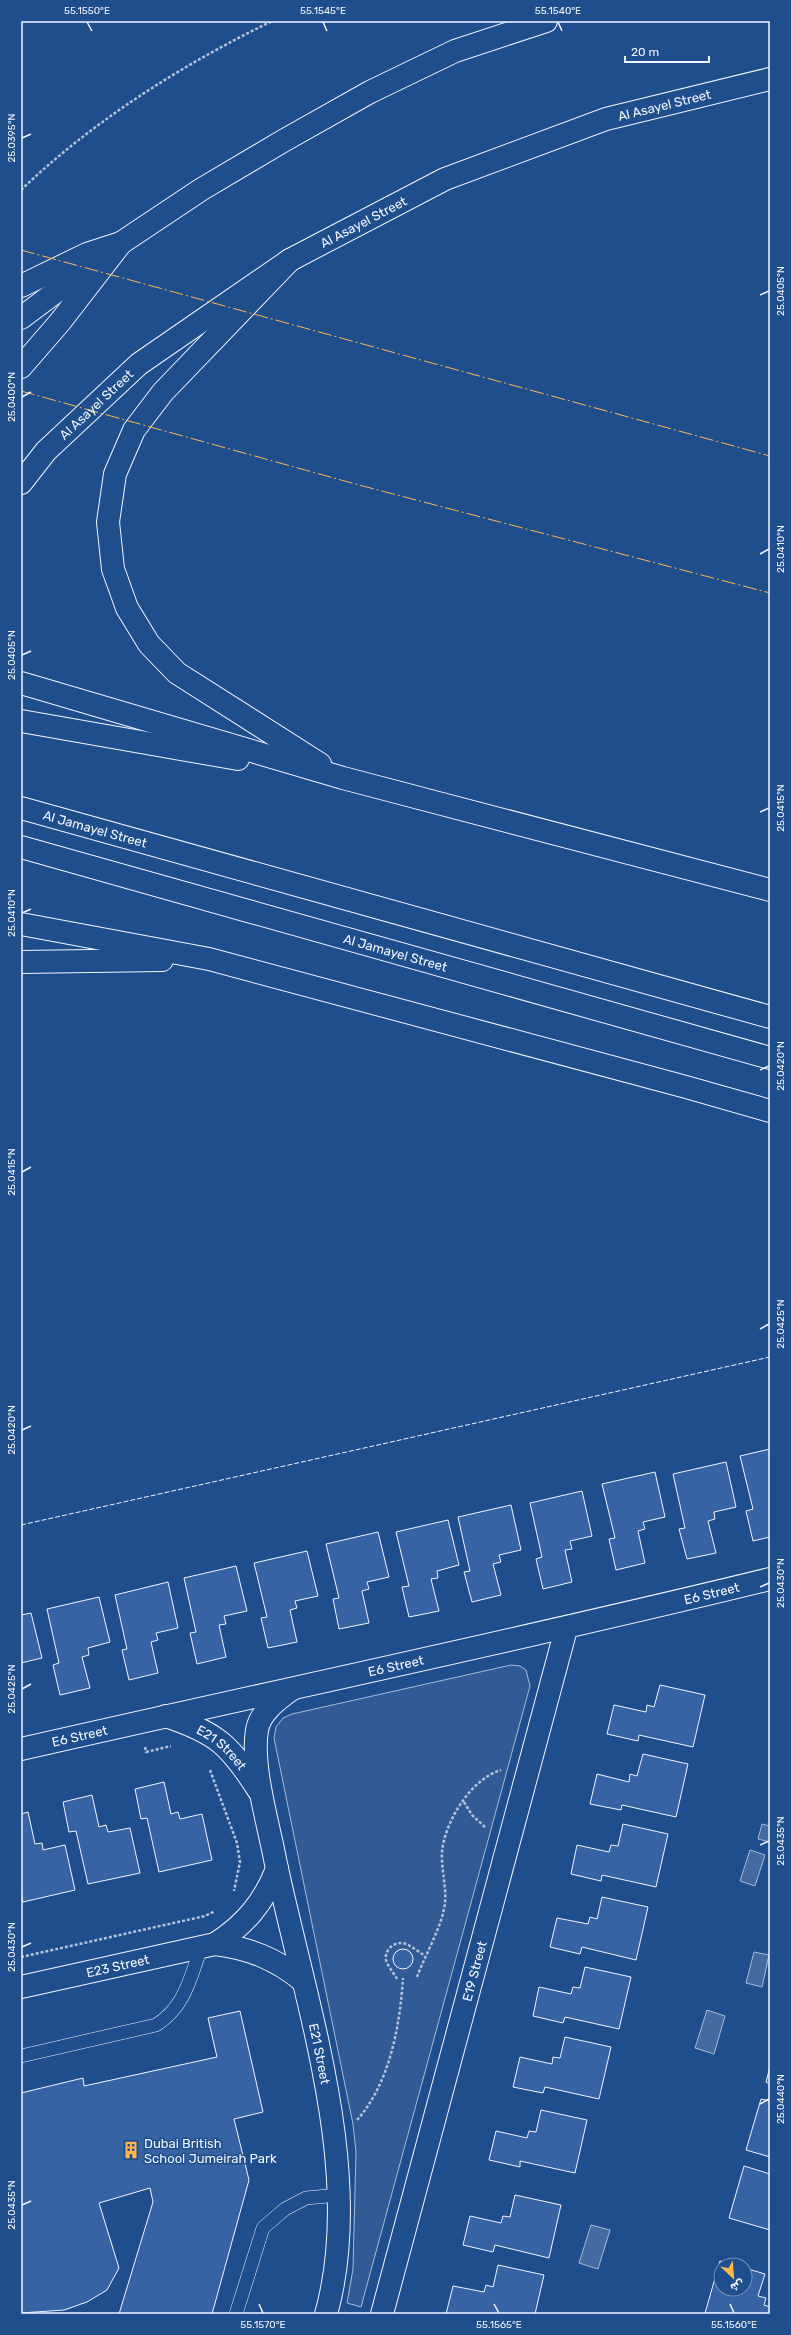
<svg xmlns="http://www.w3.org/2000/svg" width="791" height="2335" font-family="Rubik,Vazirmatn,sans-serif">
  <style>
    .built { fill: #305b95; stroke: #a8bbd7 }
    .water { fill: #446ba0; stroke: #a8bbd7 }
    .building { fill: #3563a3; stroke: #f2f6ff }
    .lines { fill: none; stroke-linecap: round; stroke-linejoin: round }
    .service-casing { stroke: #f2f6ff; stroke-width: 14 }
    .minor-casing { stroke: #f2f6ff; stroke-width: 24 }
    .secondary-casing { stroke: #f2f6ff; stroke-width: 24 }
    .primary-casing { stroke: #f2f6ff; stroke-width: 24 }
    .path { stroke: #b3c4dc; stroke-width: 2.5; stroke-dasharray: 3 2; stroke-linecap: butt }
    .service { stroke: #1f4e8c; stroke-width: 13 }
    .minor { stroke: #1f4e8c; stroke-width: 22 }
    .secondary { stroke: #1f4e8c; stroke-width: 22 }
    .primary { stroke: #1f4e8c; stroke-width: 22 }
    .fence { stroke: #f2f6ff; stroke-width: 1; stroke-dasharray: 5 2; stroke-linecap: butt }
    .power { stroke: #ffb74d; stroke-width: 1; stroke-dasharray: 14 3 2 3; stroke-linecap: butt }
    .ticks { fill: none; stroke: #f2f6ff; stroke-width: 1.5 }
    .labels { text-anchor: middle; stroke-width: 3; stroke-linejoin: round; paint-order: stroke }
    .street-label { font-size: 13px; fill: #f2f6ff; stroke: #1f4e8c }
    .poi-label { font-size: 13px; fill: #f2f6ff; stroke: #1f4e8c; text-anchor: start }
    .neatline { fill: none; stroke: #f2f6ff; stroke-width: 1.5 }
    .ticks-label { font-size: 10px; text-anchor: middle; fill: #f2f6ff }
  </style>
  <rect width="100%" height="100%" fill="#1f4e8c"/>
  <path class="built" d="M511,1665L520,1666L526,1670L530,1686L361,2307L347,2303L353,2269L356,2152L353,2124L274,1738L276,1727L283,1718L292,1714Z"/>
  <path class="water" d="M762,1824L770,1826V1842L758,1839Z
    M750,1850L765,1855L755,1886L740,1881Z
    M754,1952L769,1955L762,1987L746,1983Z
    M707,2010L725,2016L714,2054L695,2048Z
    M591,2225L610,2230L598,2269L579,2263Z"/>
  <path class="building" d="M770,1449V1537L753,1541L746,1511L753,1509L740,1456Z
    M726,1462L736,1507L714,1512L715,1519L708,1521L716,1553L687,1559L679,1529L685,1528L673,1474Z
    M655,1472L665,1517L643,1522L645,1529L638,1531L645,1563L616,1570L609,1539L615,1538L602,1484Z
    M582,1491L592,1536L570,1541L572,1549L565,1550L572,1582L543,1589L536,1559L542,1557L530,1503Z
    M511,1505L521,1550L499,1555L501,1562L493,1564L501,1595L472,1602L464,1572L470,1571L458,1517Z
    M448,1520L459,1565L437,1571L438,1578L431,1579L439,1611L409,1617L402,1587L409,1586L396,1532Z
    M378,1532L389,1577L367,1582L369,1589L362,1591L369,1623L339,1629L333,1599L339,1598L326,1544Z
    M307,1551L318,1596L295,1601L297,1608L290,1610L297,1642L268,1648L261,1618L267,1617L254,1563Z
    M236,1566L247,1611L224,1616L226,1624L219,1625L226,1657L197,1664L190,1633L196,1632L184,1578Z
    M168,1582L178,1628L156,1633L158,1640L151,1642L158,1673L129,1680L122,1650L127,1649L115,1595Z
    M99,1597L110,1642L88,1648L89,1655L82,1657L90,1688L60,1695L53,1665L59,1663L47,1609Z
    M31,1613L42,1658L21,1663V1615Z
    M660,1685L705,1695L693,1747L639,1735L638,1741L607,1734L614,1705L646,1712L647,1705L654,1707Z
    M643,1754L688,1764L676,1817L622,1805L621,1810L590,1804L597,1774L629,1782L630,1774L637,1776Z
    M164,1782L171,1814L178,1812L180,1819L202,1814L212,1860L159,1872L147,1818L141,1819L135,1789Z
    M92,1795L99,1827L106,1825L108,1832L130,1828L140,1873L88,1884L76,1831L69,1832L63,1802Z
    M28,1812L35,1844L42,1843L43,1850L65,1845L75,1890L23,1902L21,1892V1814Z
    M623,1824L668,1834L656,1887L602,1875L601,1881L571,1874L577,1845L609,1852L611,1845L618,1846Z
    M602,1897L648,1907L636,1960L582,1947L580,1954L550,1947L557,1918L588,1924L590,1917L597,1919Z
    M393 1959a10 10 0 1 1 20 0a10 10 0 1 1-20 0Z
    M585,1967L631,1977L619,2029L565,2017L563,2023L533,2016L539,1987L571,1994L573,1987L580,1988Z
    M240,2011L263,2112L234,2119L249,2180L212,2314H119L153,2202L150,2188L99,2203L119,2268L107,2290L87,2302L64,2310L21,2313V2093L83,2078L84,2086L217,2057L208,2018Z
    M565,2037L611,2047L599,2099L545,2087L543,2093L513,2087L520,2057L552,2064L553,2057L560,2058Z
    M770,2067V2084L766,2082Z
    M761,2099L770,2101V2157L746,2150Z
    M541,2110L587,2120L575,2173L520,2161V2167L489,2160L496,2131L527,2138L529,2131L536,2132Z
    M744,2166L770,2174V2230L729,2218Z
    M515,2195L561,2205L549,2258L495,2245L493,2252L463,2245L470,2216L501,2223L503,2216L510,2217Z
    M720,2261L733,2265H721V2289H745V2268L765,2274L758,2296L766,2298L764,2305L770,2307V2314L705,2313Z
    M498,2265L544,2275L535,2314H446L453,2286L484,2292L486,2285L493,2287Z"/>
  <g class="lines">
    <g class="service-casing">
      <path id="service" d="M21,2056L156,2025C185,2007 190,1978 201,1948
        M236,2314L263,2228L285,2209L306,2198L338,2195"/>
    </g>
    <g class="minor-casing">
      <g id="minor">
        <path id="s1" d="M292,1689C278,1699 260,1712 257,1730C251,1766 268,1822 275,1859C304,1999 366,2173 326,2314"/>
        <path id="s2" d="M166,1716C217,1733 230,1745 259,1791"/>
        <path id="s3" d="M21,1749C271,1692 521,1640 770,1579"/>
        <path d="M215,1944C249,1948 276,1959 303,1981"/>
        <path id="s4" d="M21,1987L215,1944C245,1925 264,1902 277,1869"/>
        <path id="s5" d="M382,2314L566,1629"/>
      </g>
    </g>
    <g class="secondary-casing">
      <g id="secondary">
        <path d="M21,318L121,243L202,189L283,141L370,92L455,51L546,21"/>
        <path id="s6" d="M21,483L46,451L139,364L290,260L445,179L606,119L770,79"/>
      </g>
    </g>
    <g class="primary-casing">
      <g id="primary">
        <path d="M290,260L163,392L134,430L115,474L108,522L113,569L127,608L149,644L177,673L320,764"/>
        <path d="M21,286L87,254L121,243"/>
        <path d="M21,367L60,322L121,243"/>
        <path d="M21,683L343,778L770,890"/>
        <path d="M21,721L238,759"/>
        <path id="s7" d="M21,808L770,1017"/>
        <path id="s8" d="M21,847L770,1058"/>
        <path d="M21,924L209,959L686,1087L770,1111"/>
        <path d="M21,962L162,960"/>
      </g>
    </g>
    <path class="path" d="M21,190C94,120 182,65 272,21
      M145,1747L146,1752L171,1746
      M210,1770L237,1843L240,1862L234,1891
      M464,1802L472,1815L486,1828
      M21,1957L205,1916L215,1911
      M417,1977C424,1958 441,1927 444,1909C448,1890 441,1872 442,1852C445,1821 471,1779 501,1770
      M397,1979C394,1973 388,1967 386,1960C384,1949 396,1940 406,1944C413,1947 419,1952 425,1956
      M357,2120C390,2083 400,2025 403,1978"/>
    <use href="#service" class="service"/>
    <use href="#minor" class="minor"/>
    <use href="#secondary" class="secondary"/>
    <use href="#primary" class="primary"/>
    <path class="fence" d="M21,1525L770,1357"/>
    <path class="power" d="M21,250L770,456
      M21,391L359,485L770,593"/>
  </g>
  <path class="ticks" d="M87,22L92,31M323,22L327,31M558,22L562,31M22,138L31,134M760,295L769,291M22,397L31,392M760,554L769,549M22,655L31,651M760,812L769,808M22,913L31,909M760,1070L769,1066M22,1172L31,1167M760,1329L769,1324M22,1430L31,1426M760,1587L769,1583M22,1689L31,1684M760,1845L769,1841M22,1947L31,1943M760,2104L769,2099M22,2205L31,2201M259,2304L263,2313M494,2304L499,2313M730,2304L734,2313"/>
  <defs>
    <g id="building-bare" transform="scale(1.38)"><path d="M-4-6H4V6H1V3H-1V6H-4ZM-2.5-4.3h1.7v1.8h-1.7ZM.8-4.3h1.7v1.8H.8ZM-2.5-1h1.7V.8h-1.7ZM.8-1h1.7V.8H.8Z" fill="#ffb74d" stroke="#1f4e8c" stroke-width="2.5" paint-order="stroke"/></g>
  </defs>
  <g fill-rule="evenodd">
    <use href="#building-bare" x="131" y="2150"/>
  </g>
  <g class="labels">
    <g class="street-label">
      <text dy="5" stroke="none"><textPath href="#s6" startOffset="758">Al Asayel Street</textPath></text>
      <text dy="5" stroke="none"><textPath href="#s6" startOffset="434">Al Asayel Street</textPath></text>
      <text dy="5" stroke="none"><textPath href="#s6" startOffset="109">Al Asayel Street</textPath></text>
      <text dy="5" stroke="none"><textPath href="#s7" startOffset="77">Al Jamayel Street</textPath></text>
      <text dy="5" stroke="none"><textPath href="#s8" startOffset="389">Al Jamayel Street</textPath></text>
      <text dy="5" stroke="none"><textPath href="#s3" startOffset="708">E6 Street</textPath></text>
      <text dy="5" stroke="none"><textPath href="#s3" startOffset="384">E6 Street</textPath></text>
      <text dy="5" stroke="none"><textPath href="#s3" startOffset="60">E6 Street</textPath></text>
      <text dy="5" stroke="none"><textPath href="#s2" startOffset="65">E21 Street</textPath></text>
      <text dy="5" stroke="none"><textPath href="#s4" startOffset="99">E23 Street</textPath></text>
      <text dy="5" stroke="none"><textPath href="#s5" startOffset="355">E19 Street</textPath></text>
      <text dy="5" stroke="none"><textPath href="#s1" startOffset="386">E21 Street</textPath></text>
    </g>
    <g class="poi-label">
      <text x="144" y="2148">Dubai British<tspan x="144" dy="15">School Jumeirah Park</tspan></text>
    </g>
  </g>
  <rect width="791" height="2335" fill="none" stroke="#1f4e8c" stroke-width="44"/>
  <g transform="translate(733 2277) rotate(154)"><circle r="19" fill="#1f4e8c" stroke="#7391ba"/>
  <path d="M0-3L7 15L0 10L-7 15Z" fill="#ffb74d"/>
  <text y="-6" font-size="11" font-weight="bold" text-anchor="middle" fill="#f2f6ff">ش</text>
  </g>
  <path d="M625 56v6h84v-6" fill="none" stroke="#f2f6ff" stroke-width="2"/>
  <text x="631" y="56" font-size="12" fill="#f2f6ff" stroke="#1f4e8c" stroke-width="3" paint-order="stroke">20 m</text>
  <rect x="22" y="22" width="747" height="2291" class="neatline"/>
  <g class="ticks-label">
    <text x="87" y="14">55.1550°E</text>
    <text x="323" y="14">55.1545°E</text>
    <text x="558" y="14">55.1540°E</text>
    <text transform="translate(11 138) rotate(-90)" y="4">25.0395°N</text>
    <text transform="translate(780 291) rotate(-90)" y="4">25.0405°N</text>
    <text transform="translate(11 397) rotate(-90)" y="4">25.0400°N</text>
    <text transform="translate(780 549) rotate(-90)" y="4">25.0410°N</text>
    <text transform="translate(11 655) rotate(-90)" y="4">25.0405°N</text>
    <text transform="translate(780 808) rotate(-90)" y="4">25.0415°N</text>
    <text transform="translate(11 913) rotate(-90)" y="4">25.0410°N</text>
    <text transform="translate(780 1066) rotate(-90)" y="4">25.0420°N</text>
    <text transform="translate(11 1172) rotate(-90)" y="4">25.0415°N</text>
    <text transform="translate(780 1324) rotate(-90)" y="4">25.0425°N</text>
    <text transform="translate(11 1430) rotate(-90)" y="4">25.0420°N</text>
    <text transform="translate(780 1583) rotate(-90)" y="4">25.0430°N</text>
    <text transform="translate(11 1689) rotate(-90)" y="4">25.0425°N</text>
    <text transform="translate(780 1841) rotate(-90)" y="4">25.0435°N</text>
    <text transform="translate(11 1947) rotate(-90)" y="4">25.0430°N</text>
    <text transform="translate(780 2099) rotate(-90)" y="4">25.0440°N</text>
    <text transform="translate(11 2205) rotate(-90)" y="4">25.0435°N</text>
    <text x="263" y="2328">55.1570°E</text>
    <text x="499" y="2328">55.1565°E</text>
    <text x="734" y="2328">55.1560°E</text>
  </g>
</svg>
